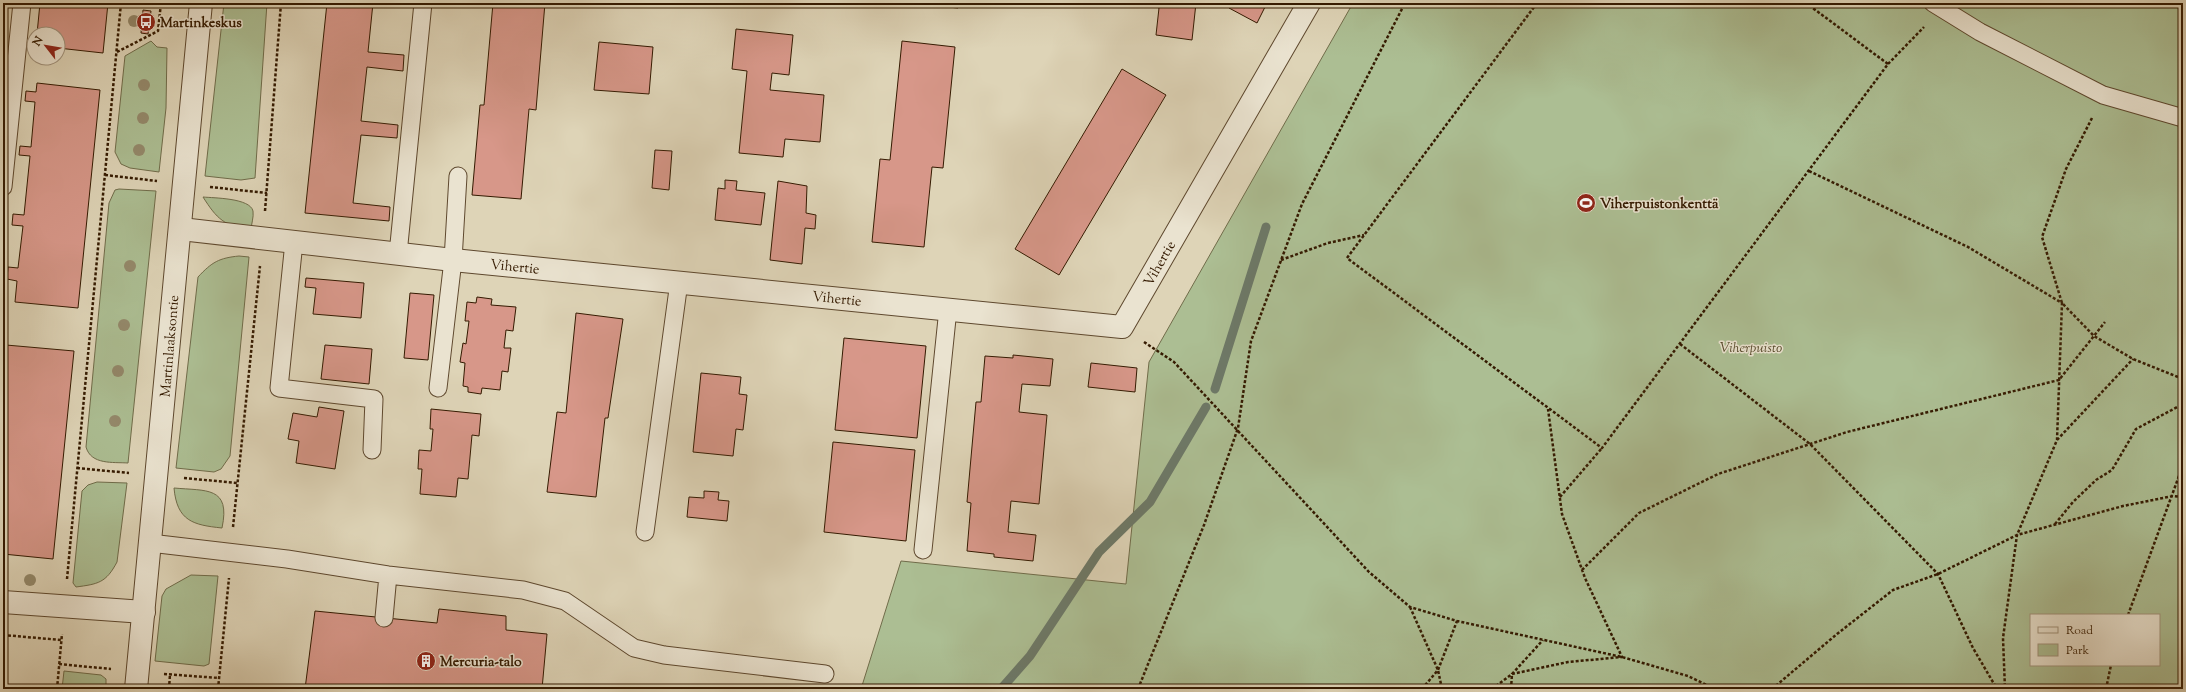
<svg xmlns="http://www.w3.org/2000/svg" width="2186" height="692" font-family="'Sorts Mill Goudy',serif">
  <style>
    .green { fill: #acbe93; stroke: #706c4a; fill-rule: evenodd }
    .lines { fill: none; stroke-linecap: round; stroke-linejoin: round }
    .stream { stroke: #6d7968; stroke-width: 9 }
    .building { fill: #d79789; stroke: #341a01 }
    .service-casing { stroke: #5e482e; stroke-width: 19 }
    .minor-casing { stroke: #5e482e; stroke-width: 24 }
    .tertiary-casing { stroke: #5e482e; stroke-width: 24 }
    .path { stroke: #341a01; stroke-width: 2.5; stroke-dasharray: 3 2; stroke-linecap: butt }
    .service { stroke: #eae3d0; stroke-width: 17 }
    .minor { stroke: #eae3d0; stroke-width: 22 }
    .tertiary { stroke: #eae3d0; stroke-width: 22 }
    .tree { fill: #94896b }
    .labels { text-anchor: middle; stroke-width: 3; stroke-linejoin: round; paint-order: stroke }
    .poi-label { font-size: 14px; font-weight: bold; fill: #341a01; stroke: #eae3d0; text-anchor: start }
    .street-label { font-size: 14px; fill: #341a01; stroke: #eae3d0 }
    .park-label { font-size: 14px; font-style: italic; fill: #584b2d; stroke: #eae3d0 }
  </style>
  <rect width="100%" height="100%" fill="#ded4b7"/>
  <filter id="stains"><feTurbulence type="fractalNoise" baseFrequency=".005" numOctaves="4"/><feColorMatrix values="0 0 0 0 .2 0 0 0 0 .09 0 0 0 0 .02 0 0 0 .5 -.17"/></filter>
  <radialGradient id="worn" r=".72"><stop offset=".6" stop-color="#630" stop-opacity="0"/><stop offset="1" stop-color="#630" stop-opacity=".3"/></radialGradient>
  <path class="green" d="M224,3H267L255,178L241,180L205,176Z
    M1353,3H2183V689H861L901,561L1126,584L1149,362ZM2031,615H2159V665H2031Z
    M151,41L157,47L167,48L166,108L159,172L130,168L121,164L115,152L125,56Z
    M119,189L156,191L128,463C113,462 91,465 86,447L109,203L115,190Z
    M203,197C214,198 250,198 253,211C254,217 251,225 251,230C224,226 217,219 203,197Z
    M239,256L249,257L230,456L221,469L214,472L176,468L198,277C212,262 219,258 239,256Z
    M97,482L127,483L117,562C106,583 98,584 76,587L73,583L82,491L88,485Z
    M174,488C206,491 231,486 222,528C193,525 177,521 174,488Z
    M191,575L218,576L209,664L204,666L155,661L162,596L166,589Z
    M64,671L101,675L106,679V689H62Z"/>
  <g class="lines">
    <path class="stream" d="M1215,389L1266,227
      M1001,689L1030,656L1099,552L1150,502L1206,407"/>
  </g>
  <path class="building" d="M40,3H108L103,53L58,48V34H37Z
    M327,3H373L368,52L404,55L403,71L367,67L361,121L398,125L397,138L361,135L353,203L390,207L389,221L305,213Z
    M493,3H545L536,110L529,109L521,199L472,195L480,105H484Z
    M909,3H959L958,8Z
    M1032,3H1067V7Z
    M1156,3H1196L1192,40L1156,35L1159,8L1156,7Z
    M1232,3H1267L1257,23L1229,8Z
    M143,10L151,11L148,34L141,33Z
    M736,29L793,35L789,75L772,73L770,90L824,95L820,142L785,139L783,157L739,153L747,71L732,69Z
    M902,41L955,47L943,168L932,167L924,247L872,242L880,159L890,160Z
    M599,42L653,47L649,94L594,90Z
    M1122,69L1166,95L1059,275L1015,249Z
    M37,83L100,90L78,308L15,302L17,281L7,279L8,267L18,268L23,226L12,225L13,214L24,215L30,156L19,155L20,146L31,147L35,102L25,101L26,91L36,92Z
    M655,150L672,151L669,190L652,188Z
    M725,180L737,181L736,190L765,193L761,225L715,220L718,188L725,189Z
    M778,181L807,186L806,213L816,215L815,229L805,228L802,264L770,260Z
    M306,278L364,283L361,318L313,314L316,288L305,287Z
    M410,293L434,295L428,360L404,358Z
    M477,297L492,299L491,305L516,307L513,331L506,330L504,348H511L508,372L502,371L500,390L482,388L481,394L468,392V387L463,386L465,363L460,362L463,343L466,344L469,321H465L467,302L476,303Z
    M576,313L623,319L608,418H605L596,497L547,492L557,412L566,413Z
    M844,338L926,346L917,438L835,430Z
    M6,345L74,351L53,559L3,554V379Z
    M325,345L372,349L369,384L321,379Z
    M1013,355L1053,359L1050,386L1022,384L1019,412L1047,415L1039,504L1011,501L1008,532L1036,535L1033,561L994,557V554L967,551L971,503L967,502L976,402H981L985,356L1013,358Z
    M1091,363L1137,368L1135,392L1088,387Z
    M701,373L741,377L739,394L747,395L743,430L736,429L733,456L693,452Z
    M319,407L344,411L335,469L296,463L299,441L288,439L293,413L317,417Z
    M431,409L481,414L479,436L472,435L468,479L458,478L456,497L420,494L422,469H418L419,450L431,451L433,429H430Z
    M833,442L915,450L906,541L824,532Z
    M704,491L719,492L718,500L729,501L727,521L687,517L689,497L704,498Z
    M439,609L506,616V630L547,634L542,689H305L315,611L437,623Z"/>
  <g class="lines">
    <g class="service-casing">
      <path id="service" d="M1933,3L1980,32L2103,95L2183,118
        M3,187L22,3
        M294,242L279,388L374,399L372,450
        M398,254L423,3
        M438,388L453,260L458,176
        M645,532L679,282
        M150,543L287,559L388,575L523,590L565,601L634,648L664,655L825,674
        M923,550L948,309
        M384,618L388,575"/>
    </g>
    <g class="minor-casing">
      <path id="minor" d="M181,229L453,260L1122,327L1309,3
        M3,602L144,612"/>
    </g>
    <g class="tertiary-casing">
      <path id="tertiary" d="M136,689L201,3"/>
    </g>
    <path class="path" d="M1537,3L1347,258L1602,448L1888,64L1806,3
      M117,52L158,31L161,3
      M1888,64L1924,27
      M2092,118L2066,169L2042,237L2062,303L2094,336L2133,359L2183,379
      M1809,171L1968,247L2062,303L2057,440L2017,535L2003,638L2005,689
      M105,175L157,181
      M210,187L267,193
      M265,211L281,3
      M1281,260L1328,243L1364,235
      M1144,342L1174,362L1369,572L1410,607L1457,621L1622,657L1688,676L1715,689
      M1680,344L1810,444L1938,574L1973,648L1997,689
      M2057,440L2133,359
      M77,468L129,473
      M184,478L237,483
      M1560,497L1602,448
      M2055,524L2073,502L2096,480L2112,470L2136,429L2183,404
      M233,527L260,266
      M1582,570L1639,513L1718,474L1847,432L2059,380L2105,322
      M67,579L121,3
      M1410,607L1438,670L1442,689
      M2128,615L2183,465
      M3,635L61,640
      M59,664L111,669
      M164,674L219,678
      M57,689L62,634
      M169,689L170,674
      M218,689L229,578
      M1138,689L1204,525L1238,428L1251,341L1302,204L1405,3
      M1422,689L1438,670L1457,621
      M1492,689L1512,674L1543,640
      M1511,689L1512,674L1568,662L1622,657L1585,578L1562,514L1548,409
      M1772,689L1837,634L1893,590L1938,574L2017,535L2123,506L2173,496L2183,497
      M2106,689L2111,665"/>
    <use href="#service" class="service"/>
    <use href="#minor" class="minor"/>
    <use href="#tertiary" class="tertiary"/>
  </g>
  <g class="tree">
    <circle cx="134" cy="21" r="6"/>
    <circle cx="144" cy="85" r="6"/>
    <circle cx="143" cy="118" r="6"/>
    <circle cx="139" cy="150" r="6"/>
    <circle cx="130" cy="266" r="6"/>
    <circle cx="124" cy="325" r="6"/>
    <circle cx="118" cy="371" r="6"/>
    <circle cx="115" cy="421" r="6"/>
    <circle cx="30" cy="580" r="6"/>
  </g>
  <defs>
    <g id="bus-disc" transform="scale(1)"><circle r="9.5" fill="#8f2418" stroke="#eae3d0"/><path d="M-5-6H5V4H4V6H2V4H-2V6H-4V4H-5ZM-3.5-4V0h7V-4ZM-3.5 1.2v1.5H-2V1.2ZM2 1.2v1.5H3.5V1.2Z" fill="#fff"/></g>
    <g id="stadium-disc" transform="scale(1)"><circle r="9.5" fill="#8f2418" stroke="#eae3d0"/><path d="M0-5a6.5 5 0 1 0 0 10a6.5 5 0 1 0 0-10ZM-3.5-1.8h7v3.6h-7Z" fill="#fff"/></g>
    <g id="building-disc" transform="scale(1)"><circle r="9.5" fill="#8f2418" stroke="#eae3d0"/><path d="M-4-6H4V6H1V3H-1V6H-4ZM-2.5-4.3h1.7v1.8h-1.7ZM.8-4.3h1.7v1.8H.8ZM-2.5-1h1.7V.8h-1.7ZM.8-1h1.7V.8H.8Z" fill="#fff"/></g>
  </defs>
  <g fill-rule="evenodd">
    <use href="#bus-disc" x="146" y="22"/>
    <use href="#stadium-disc" x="1586" y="203"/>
    <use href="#building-disc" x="426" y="661"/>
  </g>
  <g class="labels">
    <g class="poi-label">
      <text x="160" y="27">Martinkeskus</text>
      <text x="1600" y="208">Viherpuistonkenttä</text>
      <text x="440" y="666">Mercuria-talo</text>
    </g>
    <g class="street-label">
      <text transform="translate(1159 263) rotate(-60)" y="5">Vihertie</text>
      <text transform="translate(515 266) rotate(6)" y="5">Vihertie</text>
      <text transform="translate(837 298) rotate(6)" y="5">Vihertie</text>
      <text transform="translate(169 346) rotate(-85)" y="5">Martinlaaksontie</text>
    </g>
    <g class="park-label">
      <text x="1751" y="352">Viherpuisto</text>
    </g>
  </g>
  <rect width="2186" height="692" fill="none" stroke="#ded4b7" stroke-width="16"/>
  <rect x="4" y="4" width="2178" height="684" fill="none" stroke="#341a01" stroke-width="2"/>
  <rect x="8" y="8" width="2170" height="676" fill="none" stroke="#341a01"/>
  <rect x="2030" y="614" width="130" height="52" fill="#eae3d0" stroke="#a1937d"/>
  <rect x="2038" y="627" width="20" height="6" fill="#eae3d0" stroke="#a1937d"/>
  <text x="2066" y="634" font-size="12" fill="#341a01">Road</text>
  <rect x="2038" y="644" width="20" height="12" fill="#acbe93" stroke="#a1937d"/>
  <text x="2066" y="654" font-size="12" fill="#341a01">Park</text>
  <g transform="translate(46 46) rotate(301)"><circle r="19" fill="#eae3d0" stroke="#a1937d"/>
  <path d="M0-3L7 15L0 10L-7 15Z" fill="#8f2418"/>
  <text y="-6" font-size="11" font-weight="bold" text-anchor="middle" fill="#341a01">N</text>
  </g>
  <rect width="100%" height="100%" filter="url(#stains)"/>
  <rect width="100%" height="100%" fill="url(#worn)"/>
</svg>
